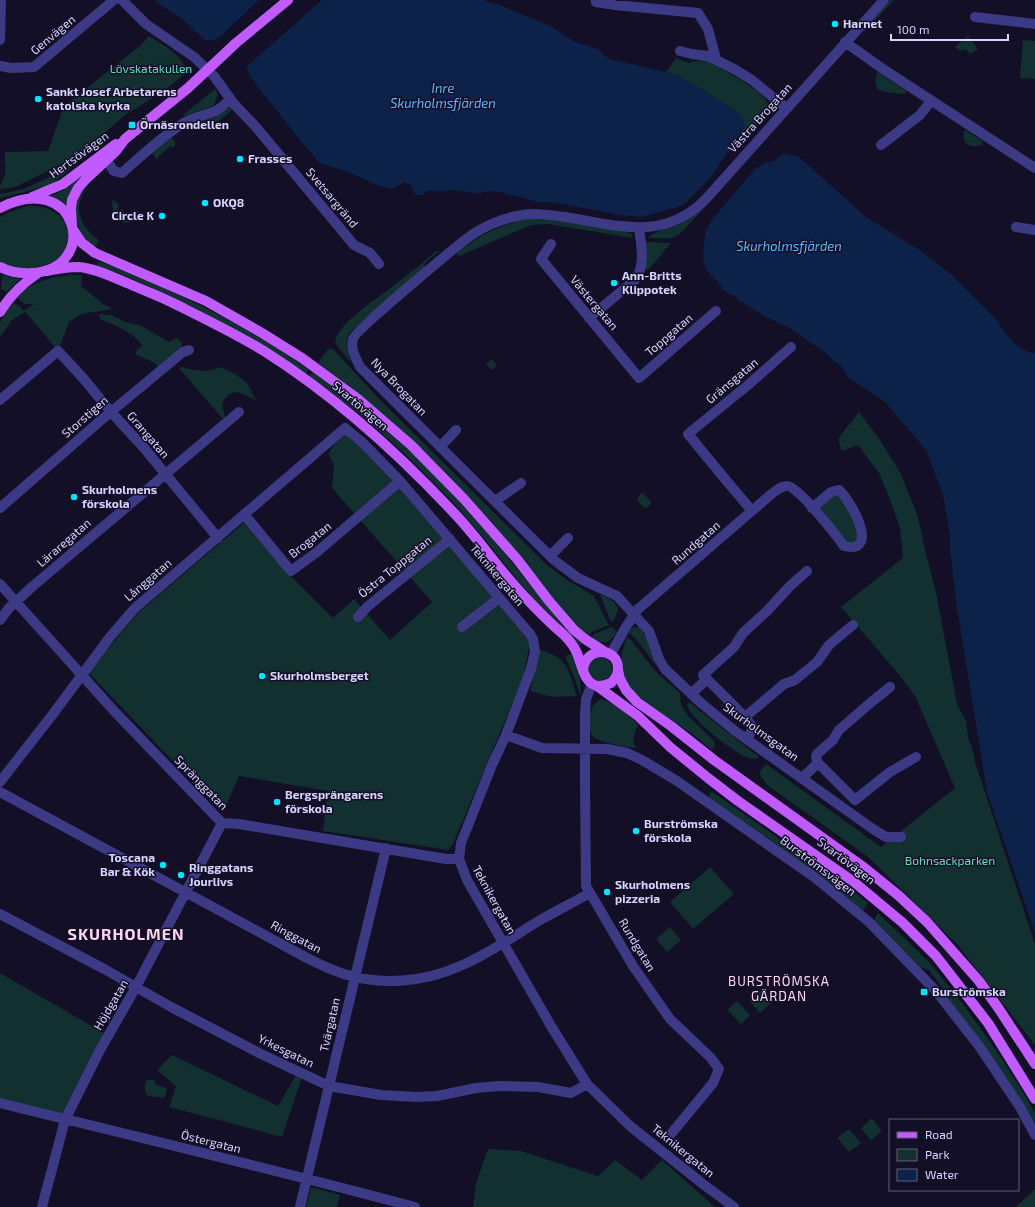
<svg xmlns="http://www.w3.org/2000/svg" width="1035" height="1207" font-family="'Exo 2',sans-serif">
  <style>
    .green { fill: #12302f }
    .water { fill: #0c2248 }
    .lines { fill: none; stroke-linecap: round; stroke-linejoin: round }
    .stream { stroke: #0c2248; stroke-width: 2.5 }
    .minor { stroke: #3d3a85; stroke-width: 10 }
    .major { stroke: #c25bff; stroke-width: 10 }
    .poi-dot { fill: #00e5ff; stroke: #130f26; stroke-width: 1.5 }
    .labels { text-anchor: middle; stroke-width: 3; stroke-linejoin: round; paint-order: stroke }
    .poi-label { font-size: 12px; font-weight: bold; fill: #d9d4ff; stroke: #130f26; text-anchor: start }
    .street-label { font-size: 12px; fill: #d9d4ff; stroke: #130f26 }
    .park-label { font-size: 12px; fill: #5fe0c0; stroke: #130f26 }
    .water-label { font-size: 13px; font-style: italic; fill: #62b6ff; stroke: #130f26 }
    .neighbourhood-label { font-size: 13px; letter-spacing: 1px; fill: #ffd6f0; stroke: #130f26 }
    .district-label { font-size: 16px; font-weight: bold; letter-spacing: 1px; fill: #ffd6f0; stroke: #130f26 }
  </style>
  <rect width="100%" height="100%" fill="#130f26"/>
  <path class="green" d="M891,0H894L865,31L863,30Z
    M149,36C163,45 182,54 187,72L165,90L124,116L91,145L64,163L15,187L0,189C0,182 5,178 5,173C6,166 4,160 5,152L48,151L64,106L140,46Z
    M968,36L978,49L970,54L966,49C961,51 959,51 955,47Z
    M1023,40L1035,41V79L1020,78Z
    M676,58L689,63L706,59C719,69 763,89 768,104C769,106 768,111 768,113L746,139L739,136L745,126L736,111L683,78L666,72Z
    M877,72L905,90L906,92L905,94L885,92L877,89L875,81Z
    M215,89L218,94L214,105L210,107L184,116H182Z
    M230,107L232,110L219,121L196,127L193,123L214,117Z
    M965,130L982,141V145C970,148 961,145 964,131Z
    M170,137L174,140L175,145L172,148L170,146L158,157L159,159H156L152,152Z
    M68,168L71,169L53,183L45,187L0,198V194L24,189Z
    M78,178L81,181L67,206L52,196L65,189Z
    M86,186C85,191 82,196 80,201C76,217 85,230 98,239L99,241L95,247L88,242L79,229L75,211V205L82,189Z
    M113,199L119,206L117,209L119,211L123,210L124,212L123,214L126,218L128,216L131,220C121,231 109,209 113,199Z
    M27,206C37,206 48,207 56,213C74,224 71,252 53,262C46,265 39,267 32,268C21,270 9,268 0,261V217L10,212Z
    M703,208C701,212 695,218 691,222C674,241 673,239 648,238C656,230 668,229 678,225C687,221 695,214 703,208Z
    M535,218L550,219L622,230L631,234L633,238L548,224L531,225L459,256L456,254C480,234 504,222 535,218Z
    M646,242L671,243L650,268L646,270L645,246Z
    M436,251H439L425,263L424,268L351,331C344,340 346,349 350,359L349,361L335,343C337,323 378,298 393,286C408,275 422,263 436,251Z
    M99,262C116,266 134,275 150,282C206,306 259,335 309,370L306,374C262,344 216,318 168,295C145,284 122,274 97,266V264Z
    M2,275L11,277L21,278L7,292L1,289Z
    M71,275H82L81,286L103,304L113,309L81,314L69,322L58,351L24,310L34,304H24L16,297C32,282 50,277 71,275Z
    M12,302L18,305L25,312L12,320L0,337V322Z
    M99,314L111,315L127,323L140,325L169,342L176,338L182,342L181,349L159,367L155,363L135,354L137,350L143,346C134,332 114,325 100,319Z
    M328,349H332L334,350L381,401L546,564L567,580L594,596L609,625L592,632L587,637C552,601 523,558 490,520C439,461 381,409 318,363Z
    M492,359L497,366L492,370L486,364Z
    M182,367L193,370L207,371L220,367L235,374L247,383L256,400C241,394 232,384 222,404L225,417L223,419L179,368Z
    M312,372L365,411L413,454L445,486L497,544L564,627L583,642L578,647C562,630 545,614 531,596C501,560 473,522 440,489C400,447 356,409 309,376Z
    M859,412L880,440L901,474L918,517L926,554L936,592L957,704L966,721L968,738L973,751L975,762L1035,944V1045L957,944L868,857L767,785L759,773L766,764L881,847L955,788L915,696L901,677L841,607L903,558L900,528L889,497L879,473L858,445L842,451L838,439Z
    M345,429L394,480L530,642L524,676L453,844L448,850L323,831L328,791L239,776L223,812L209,799L88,672L138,613L246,521L289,574L333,618L354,599L390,640L432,602L332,488L334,464L328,454Z
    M839,492L863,536L849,547L812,508Z
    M641,493L644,494L651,502V504L647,508L643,507L637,499Z
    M600,595C608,597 615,601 618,608L616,616L612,622L609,617Z
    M612,627L617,632L609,642H600L591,639L594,634Z
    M633,627L640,628L648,640L657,667L637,640L629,633Z
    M627,637L631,640L656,672L680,693L681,704L688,716L714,741L715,746L712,750C703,743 695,735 685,729C652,705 605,688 627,637Z
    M540,650C569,658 568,670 577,696L552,697L530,691Z
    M572,654L580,679L581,697L574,676L566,659L567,655Z
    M588 669a12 12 0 1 1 24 0a12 12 0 1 1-24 0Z
    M602,699L615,704L638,724L633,739L636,748C626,747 603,743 595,738C584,731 588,702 602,699Z
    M688,703H691L694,706L755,754L758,755V758C755,759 752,759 749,758C735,754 691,719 687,706Z
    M711,791L834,877L868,903L863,911L768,838L709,798Z
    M710,867L734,894L693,929L670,902Z
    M878,913L930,963L966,1008L998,1053L1023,1092L1035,1113V1126L948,999L946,993L929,970L921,968L875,921V918Z
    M670,927L681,940L667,952L656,939Z
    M0,973L109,1036L66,1119L0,1103Z
    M760,990L771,1003L760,1013L749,1000Z
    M737,1001L750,1015L741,1024L727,1010Z
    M172,1055L278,1106L298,1072L303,1074L282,1137L169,1107L176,1086L157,1070Z
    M147,1080H154L155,1081L156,1085L167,1088L165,1096L164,1098L148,1096L145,1092V1083Z
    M872,1118L882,1131L871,1140L861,1128Z
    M849,1129L861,1143L849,1152L837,1138Z
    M488,1149L521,1151L598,1176L615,1160L642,1180L662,1160L715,1207H473L476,1183Z
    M311,1187L340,1195L337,1207H306Z
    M1035,1189V1207H1016L1018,1205Z"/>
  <path class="water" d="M155,0H259L221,36L211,41L205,40L182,19L159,4Z
    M322,0H484L493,4H499L515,12L534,19L554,28L573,41L597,49L609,59L666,72L683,78L736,111L742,117L745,126L711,177L687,202L681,206L653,214L641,217L620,215L553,202H538L500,192L487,191L479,194L457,190L434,191L428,190L423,195H416L413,191L412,186L405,182L392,189L377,185L349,172L319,163L260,90L250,76L246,67Z
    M784,153L799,157L866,217L921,251L953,276L995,318L1007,335L1014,343L1023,350L1035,354V933L987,792L956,601L950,549V534L943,495L926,450L885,402L849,378L841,366L836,363L826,353L788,327L766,317L740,301L732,294L730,295L723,290L720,284L706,270L703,258L705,233L711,221L754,170L766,162H773Z"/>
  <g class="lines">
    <path class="stream" d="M1007,1068H1008"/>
    <path class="minor" d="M122,0L146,24L194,57L214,76L234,104L256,127L354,245L370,253L379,264
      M596,0V2L615,5L698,13L708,29L716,59
      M884,0L705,200C662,242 618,225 565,217C550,215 533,212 517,216C501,219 487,225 473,234C459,244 355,330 353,339C350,350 356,358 360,367L554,560L578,578L617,596L649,631L659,659L665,669L701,703L735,731L873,829L886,837H901
      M975,17L1035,24
      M0,40L1,0
      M845,42L883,69L1035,168
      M680,51L692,54L708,56L734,69L752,80L786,108
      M0,66L11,68L34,67L114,0
      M881,145L920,115L931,101
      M106,160L114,171L122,173C141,156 160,138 182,124C200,112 216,118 230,98
      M1016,227L1035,230
      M551,244L541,259L639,378L716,311
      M589,318L635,280C646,266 641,244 639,228
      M0,400L58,351L83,378L111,412L144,448L218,538
      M440,447L456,430
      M495,501L521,483
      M0,508L100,421L183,352L189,350
      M752,511L720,473L688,434L748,385L791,347
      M244,514L291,571L317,552L400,481
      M550,556L568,538
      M0,584L115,712L222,823L239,824L446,859H459
      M358,617L367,607L450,539
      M0,620L9,608L33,586L239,412
      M462,627L499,598
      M610,655L626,627L637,610L768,497C773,493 780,486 787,486C797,485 836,535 844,546C848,547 852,548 857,546C872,537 848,498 839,490L831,492L812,508
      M707,679L703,675L734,647L743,633L767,611L790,586L807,571
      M592,684L586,699L585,713V786L586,886L633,966L670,1019L711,1058L719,1069L713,1083L671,1134
      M691,694L707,679L745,717
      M506,735L542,748L607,749L627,753L642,760L677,781L814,877L869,922L936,991L979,1046L1020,1107L1035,1135
      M747,739L753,728L745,717L784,684L795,680L817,662L829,645L853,625
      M818,763L855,800L890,772L916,757
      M802,778L818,763L816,757L817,754L833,740L839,730L869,704L890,687
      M0,782L53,714L110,637L135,608L345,428L362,442L400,481L530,634L533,639L535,651L531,669L506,735L492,765L461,843L459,859L467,880L551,1026L587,1084L630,1126L703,1184L734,1207
      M0,792L307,958C319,964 331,970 344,974C381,986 425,982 460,966C489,954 515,935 542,919C558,910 574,902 590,893
      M0,914L106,970L171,1007L261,1054L329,1086L381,1095L417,1097L437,1096L476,1088L499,1086L538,1087L571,1093L587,1084
      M0,1103C138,1137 277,1170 415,1207
      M42,1207L65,1120L100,1050L136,987L222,823
      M300,1207L386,848"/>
    <path class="major" d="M32,197L63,184L116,144
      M0,208C78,168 101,268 33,273C21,274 11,273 0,267
      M72,225L71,209L72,200L78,188L86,179L116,151L125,139L188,88L236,43L288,0
      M74,231L82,243L95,253L206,301L262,333L302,358L358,399L411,445L464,499L517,559L549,601L574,630L585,639L605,652
      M46,271C56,269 67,267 78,267C95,268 112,277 127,283C143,290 160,296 175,304C205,319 236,334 264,351C335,396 397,452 454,513C479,539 499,570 524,596C537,610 550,623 564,635C569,640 573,645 576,651C582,663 583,685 599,686C603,686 607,685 611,683C615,679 618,674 618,669C618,646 584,646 583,671
      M0,312C10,295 22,284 38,273
      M618,670L620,679L626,690L637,702L671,726L714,760L862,866L898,895L927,922L979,981L999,1009L1035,1064
      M597,686L638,716L670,747L708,778L738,801L854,882L903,923L936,956L988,1023L1035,1099"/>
  </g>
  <g class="poi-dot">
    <circle cx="835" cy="24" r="4"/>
    <circle cx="38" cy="99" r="4"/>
    <rect x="128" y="121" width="8" height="8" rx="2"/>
    <circle cx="240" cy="159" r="4"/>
    <circle cx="205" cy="203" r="4"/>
    <circle cx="162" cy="216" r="4"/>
    <circle cx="614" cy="283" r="4"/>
    <circle cx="74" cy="497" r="4"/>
    <circle cx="262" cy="676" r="4"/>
    <circle cx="277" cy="802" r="4"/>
    <circle cx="636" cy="831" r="4"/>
    <circle cx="163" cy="865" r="4"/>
    <circle cx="181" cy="875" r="4"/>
    <circle cx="607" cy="892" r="4"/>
    <rect x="920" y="988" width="8" height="8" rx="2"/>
  </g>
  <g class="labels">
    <g class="poi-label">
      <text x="843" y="28">Harnet</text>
      <text x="46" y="96">Sankt Josef Arbetarens<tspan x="46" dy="14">katolska kyrka</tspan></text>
      <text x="140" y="129">Örnäsrondellen</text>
      <text x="248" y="163">Frasses</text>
      <text x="213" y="207">OKQ8</text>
      <text x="154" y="220" text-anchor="end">Circle K</text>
      <text x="622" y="280">Ann-Britts<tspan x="622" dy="14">Klippotek</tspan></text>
      <text x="82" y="494">Skurholmens<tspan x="82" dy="14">förskola</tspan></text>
      <text x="270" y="680">Skurholmsberget</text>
      <text x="285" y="799">Bergsprängarens<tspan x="285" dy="14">förskola</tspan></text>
      <text x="644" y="828">Burströmska<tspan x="644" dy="14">förskola</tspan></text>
      <text x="155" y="862" text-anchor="end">Toscana<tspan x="155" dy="14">Bar &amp; Kök</tspan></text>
      <text x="189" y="872">Ringgatans<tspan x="189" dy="14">Jourlivs</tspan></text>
      <text x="615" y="889">Skurholmens<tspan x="615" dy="14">pizzeria</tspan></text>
      <text x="932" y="996">Burströmska</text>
    </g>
    <g class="street-label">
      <text transform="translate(53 35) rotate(-40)" y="4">Genvägen</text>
      <text transform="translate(760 118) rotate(-48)" y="4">Västra Brogatan</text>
      <text transform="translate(79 155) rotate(-36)" y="4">Hertsövägen</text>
      <text transform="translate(332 198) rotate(50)" y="4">Svetsargränd</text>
      <text transform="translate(594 303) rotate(50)" y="4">Västergatan</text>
      <text transform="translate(669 335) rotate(-41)" y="4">Toppgatan</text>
      <text transform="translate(732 381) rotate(-40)" y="4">Gränsgatan</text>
      <text transform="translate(399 387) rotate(46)" y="4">Nya Brogatan</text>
      <text transform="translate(360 406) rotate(40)" y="4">Svartövägen</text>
      <text transform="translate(85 417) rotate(-41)" y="4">Storstigen</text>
      <text transform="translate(148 435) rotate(49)" y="4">Grangatan</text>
      <text transform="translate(310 540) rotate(-38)" y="4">Brogatan</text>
      <text transform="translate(64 543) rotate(-41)" y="4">Läraregatan</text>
      <text transform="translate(696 543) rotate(-41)" y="4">Rundgatan</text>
      <text transform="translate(395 567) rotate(-39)" y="4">Östra Toppgatan</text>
      <text transform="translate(497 575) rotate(50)" y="4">Teknikergatan</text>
      <text transform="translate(148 580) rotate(-41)" y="4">Långgatan</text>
      <text transform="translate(761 732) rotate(36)" y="4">Skurholmsgatan</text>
      <text transform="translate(201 783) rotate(46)" y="4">Spränggatan</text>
      <text transform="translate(846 861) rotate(37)" y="4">Svartövägen</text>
      <text transform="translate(818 866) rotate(37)" y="4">Burströmsvägen</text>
      <text transform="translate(494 900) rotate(61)" y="4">Teknikergatan</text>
      <text transform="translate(296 937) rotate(28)" y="4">Ringgatan</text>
      <text transform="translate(637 945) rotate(59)" y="4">Rundgatan</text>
      <text transform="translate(111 1005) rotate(-60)" y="4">Höjdgatan</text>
      <text transform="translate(330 1025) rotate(-77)" y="4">Tvärgatan</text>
      <text transform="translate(286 1051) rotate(26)" y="4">Yrkesgatan</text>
      <text transform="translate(211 1142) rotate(14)" y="4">Östergatan</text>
      <text transform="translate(683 1151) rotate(39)" y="4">Teknikergatan</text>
    </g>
    <g class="park-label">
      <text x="151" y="73">Lövskatakullen</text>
      <text x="950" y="865">Bohnsackparken</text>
    </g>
    <g class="water-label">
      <text x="443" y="93">Inre<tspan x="443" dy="15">Skurholmsfjärden</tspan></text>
      <text x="789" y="251">Skurholmsfjärden</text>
    </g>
    <g class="neighbourhood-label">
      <text x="779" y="986">BURSTRÖMSKA<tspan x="779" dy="15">GÄRDAN</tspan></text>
    </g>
    <g class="district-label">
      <text x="126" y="940">SKURHOLMEN</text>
    </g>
  </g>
  <rect x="889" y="1119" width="130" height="72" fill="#130f26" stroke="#625e7d"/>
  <rect x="897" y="1132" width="20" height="6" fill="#c25bff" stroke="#625e7d"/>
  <text x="925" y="1139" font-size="12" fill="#d9d4ff">Road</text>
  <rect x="897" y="1149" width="20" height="12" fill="#12302f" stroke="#625e7d"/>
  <text x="925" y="1159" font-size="12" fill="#d9d4ff">Park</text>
  <rect x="897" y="1169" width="20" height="12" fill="#0c2248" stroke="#625e7d"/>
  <text x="925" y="1179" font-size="12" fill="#d9d4ff">Water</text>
  <path d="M891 34v6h117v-6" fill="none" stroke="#d9d4ff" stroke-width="2"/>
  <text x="897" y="34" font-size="12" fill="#d9d4ff" stroke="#130f26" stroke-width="3" paint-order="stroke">100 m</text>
</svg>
